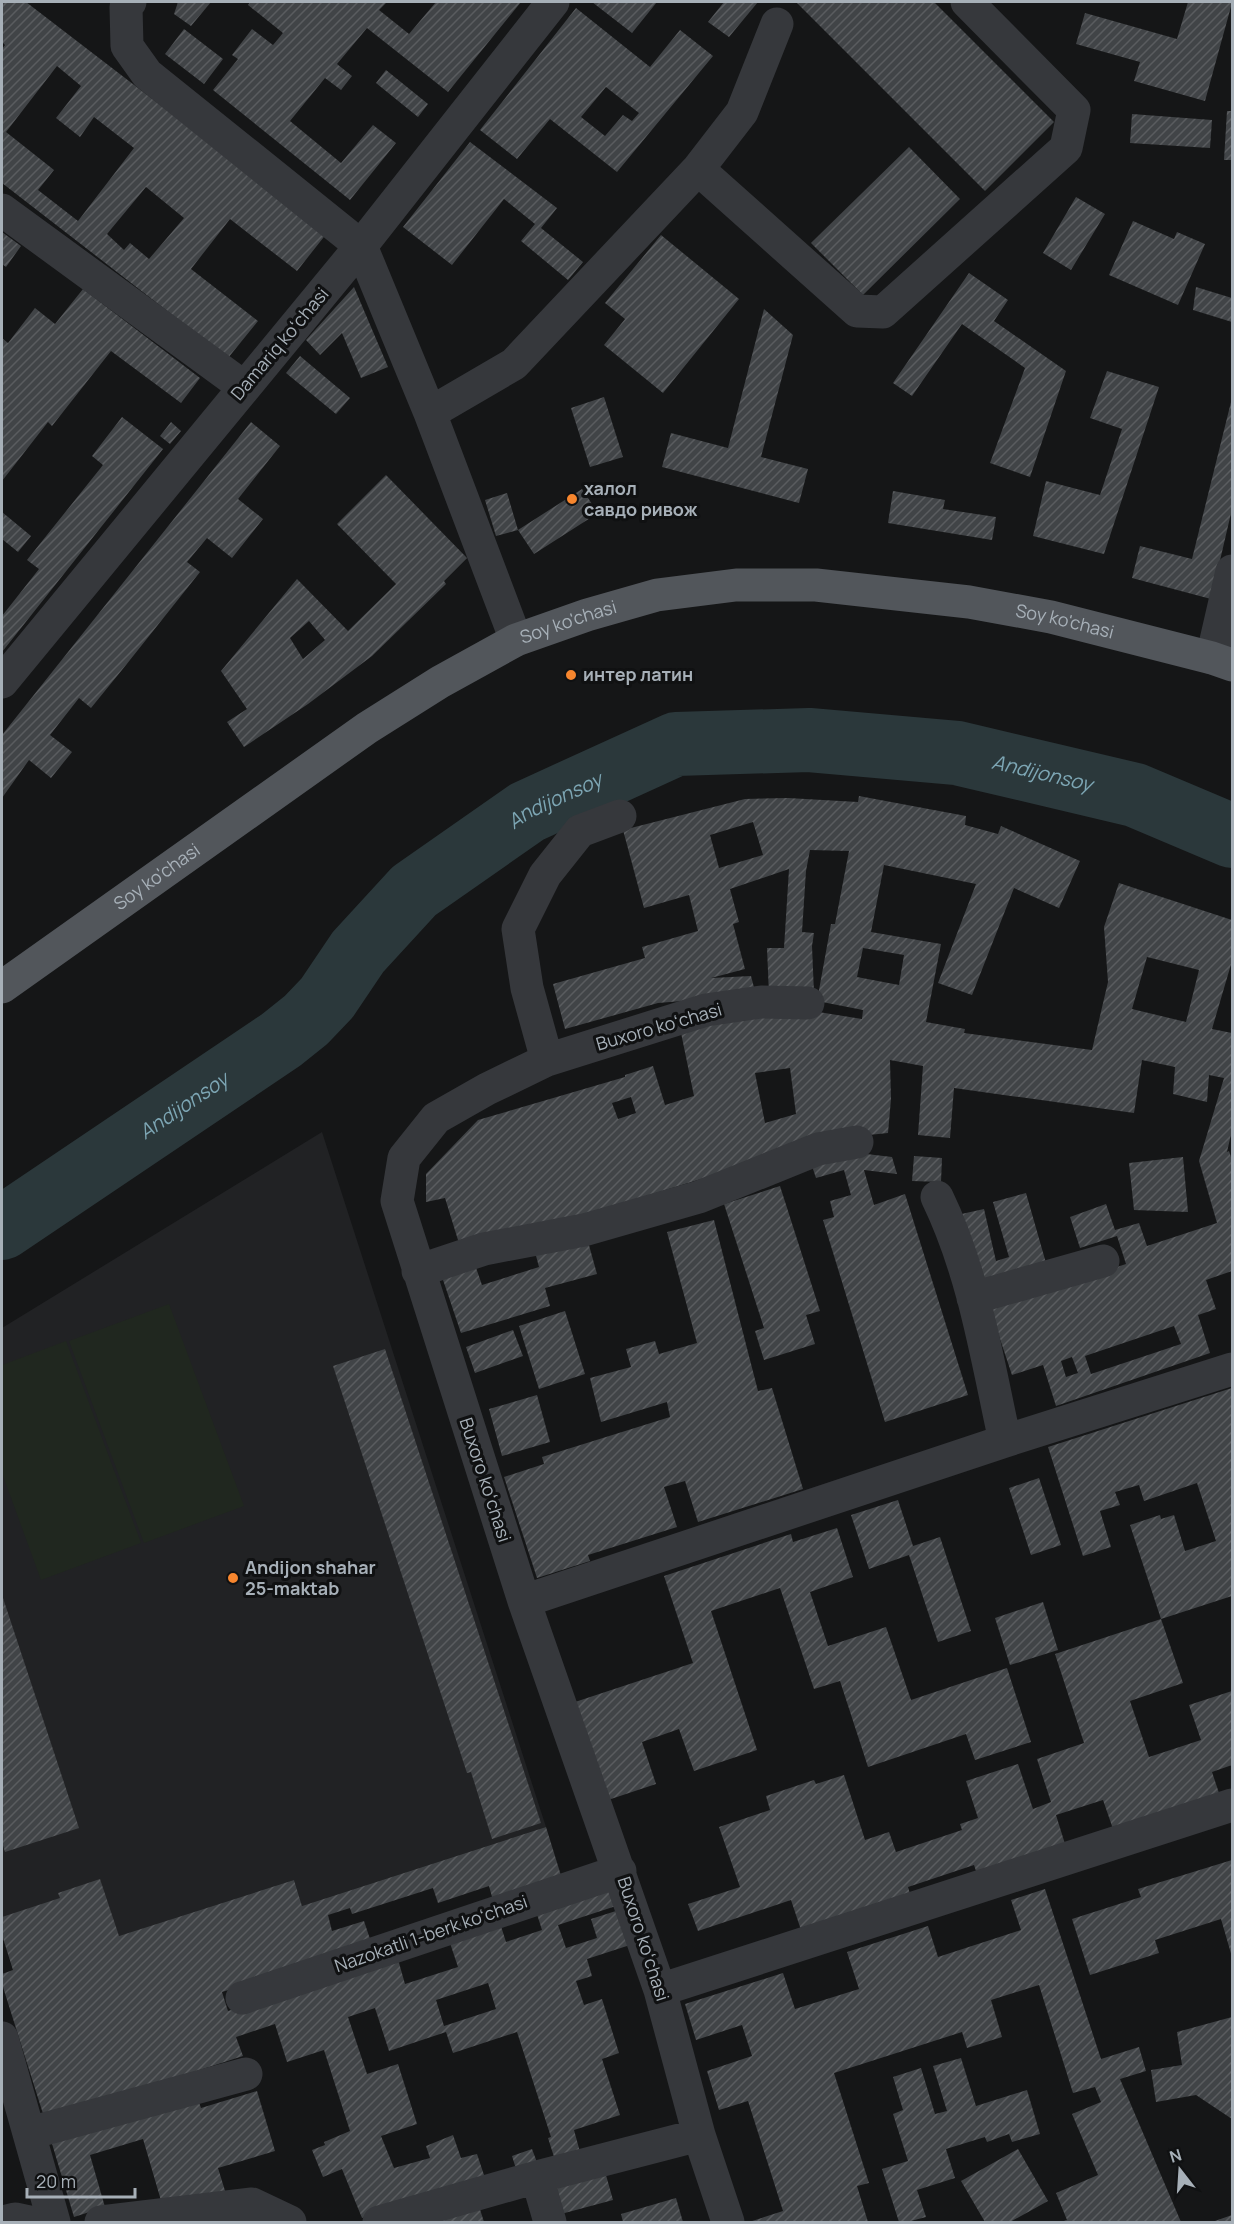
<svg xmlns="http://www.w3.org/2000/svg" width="1234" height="2224" font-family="Manrope,sans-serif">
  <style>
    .built { fill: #212224 }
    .green { fill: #20271f }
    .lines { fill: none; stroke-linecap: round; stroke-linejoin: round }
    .river { stroke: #2b383b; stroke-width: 64 }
    .building { fill: url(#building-hatch); fill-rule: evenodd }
    .minor { stroke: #36383c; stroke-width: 33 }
    .major { stroke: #52565b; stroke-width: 33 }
    .poi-dot { fill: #f7862e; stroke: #101112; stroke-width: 2 }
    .labels { text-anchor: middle; stroke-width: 6; stroke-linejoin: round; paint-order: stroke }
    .street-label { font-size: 18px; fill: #a7b0b8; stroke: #101112 }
    .poi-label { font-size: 18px; font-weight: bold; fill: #a7b0b8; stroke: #101112; text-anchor: start }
    .water-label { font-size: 20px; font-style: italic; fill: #7da6b4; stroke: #101112 }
  </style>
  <defs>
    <pattern id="building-hatch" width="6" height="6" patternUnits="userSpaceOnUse" patternTransform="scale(1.5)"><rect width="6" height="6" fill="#414447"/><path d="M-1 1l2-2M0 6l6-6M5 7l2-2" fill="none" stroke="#5a5c5f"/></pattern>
  </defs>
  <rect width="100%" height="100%" fill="#151617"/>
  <path class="built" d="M322,1132L546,1827L302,1906L294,1880L13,1970L2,1935V1328Z"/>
  <path class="green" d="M169,1304L244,1506L144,1543L69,1341Z
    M66,1341L141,1543L41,1580L2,1473V1365Z"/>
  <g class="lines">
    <path class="river" id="s1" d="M2,1228L281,1040L306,1020L327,998L358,952L414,891L527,812L676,744L809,740L957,753L1135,795L1232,836"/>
  </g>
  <path class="building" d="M2,2H26L327,233L297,271L230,219L191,269L258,321L228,358L2,183V49L5,45L2,42ZM57,66L81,86L56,118L80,137L94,117L134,148L78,221L38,190L54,170L6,132ZM146,187L184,218L149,259L130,243L124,250L107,234Z
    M178,2H211L191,26L174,14Z
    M250,2H387L379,10L409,34L436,2H521L448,92L367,28L337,64L352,76L341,90L325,78L290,121L341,163L373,125L396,143L350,200L213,90L238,59L232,55L252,29L273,45L283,33L248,5Z
    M592,2H657L632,33Z
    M724,2H758L729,37L708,22Z
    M796,2H934L1054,122L985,191Z
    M1188,2L1232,3L1205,101L1134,81L1140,62L1076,44L1085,13L1177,39Z
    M576,8L650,67L680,30L713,56L617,172L550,119L517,159L480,130ZM606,87L639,113L632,121L623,115L605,136L581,117Z
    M184,29L223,59L204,84L165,54Z
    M386,70L428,104L418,117L376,83Z
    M1227,111H1232V160H1224Z
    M1132,114L1212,120L1210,148L1130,143Z
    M470,142L557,208L541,228L583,262L568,280L521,241L535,224L504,199L452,265L403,227Z
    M909,147L960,199L863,295L811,243Z
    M1076,197L1105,214L1071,270L1043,253Z
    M1133,221L1174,239L1177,232L1205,244L1178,305L1109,275Z
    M2,232L21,246L6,267L2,264Z
    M661,235L739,299L663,393L604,345L625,319L605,303Z
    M969,273L1008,300L994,321L1066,371L1030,477L990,463L1025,368L962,324L912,396L893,383Z
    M354,287L388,367L361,378L342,333L320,355L306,340Z
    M1196,287L1232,298V322L1193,310Z
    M83,289L200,378L181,403L111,351L52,426L48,422L2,481V338L8,343L35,308L55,324Z
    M764,309L793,335L761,457L808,469L799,503L662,467L671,433L728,448Z
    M300,356L350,398L336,414L286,373Z
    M1107,371L1159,387L1104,554L1033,536L1046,481L1100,495L1122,429L1090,418Z
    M604,397L623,457L590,467L571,408Z
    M1232,398V509L1211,599L1132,578L1140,546L1192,559Z
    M122,417L163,449L2,652V616L39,569L27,560L103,465L92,456Z
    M171,422L181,431L170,444L160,436Z
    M251,422L280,446L238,499L263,519L232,558L207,538L187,562L200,572L126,665L91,708L79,698L50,735L72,752L51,778L29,760L2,798V735Z
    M386,475L467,558L444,581L446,584L372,656L308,704L244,747L227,722L247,709L221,671L297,579L348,631L396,584L337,524ZM309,621L325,640L303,659L290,638Z
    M582,489L598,513L534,554L518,530L496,536L485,500L507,493L518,530Z
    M893,491L945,500L943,509L996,517L992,540L888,523Z
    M2,512L31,536L18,552L2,539Z
    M859,796L966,816L965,825L998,834L1001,826L1080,861L1059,908L1014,888L972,995L938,983L976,884L884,865L871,932L941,944L926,1022L965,1029L964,1033L1092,1050L1108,982L1104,927L1119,883L1232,920V961L1212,1029L1232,1033V1130L1227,1152L1229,1151L1232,1160V1271L1206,1280L1216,1309L1198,1315L1210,1353L1056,1406L1043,1365L1012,1375L990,1309L1126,1264L1117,1236L1080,1248L1070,1217L1106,1204L1115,1230L1139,1223L1147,1246L1217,1223L1199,1161L1224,1078L1209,1075L1207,1102L1173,1094L1175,1067L1142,1060L1134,1113L954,1088L950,1138L918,1135L923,1066L890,1060L891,1099L888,1133L830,1139L462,1253L445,1198L426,1202V1174L478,1120L625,1077V1075L653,1066L665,1105L694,1096L680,1028L806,1010L862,1019L863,1010L817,1001L831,924H835L849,851L810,850L806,871L802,932L814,933L812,946L814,993L769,995L767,948H784L789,869L730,889L739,922L733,924L745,969L711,978L751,976L756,995L658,1003L565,1029L553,984L645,958L642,947L698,931L689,895L644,908L623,830L745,799L788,798L858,802ZM753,822L763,855L719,868L710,835ZM863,948L904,955L899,985L857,977ZM1147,957L1199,970L1186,1022L1132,1009ZM790,1068L796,1114L765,1123L755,1073ZM631,1097L636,1113L618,1119L612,1103ZM1174,1326L1181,1344L1091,1374L1085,1356ZM1072,1357L1078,1373L1066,1377L1061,1361Z
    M858,1153L892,1157L897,1174L864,1170L874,1205L905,1194L968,1395L885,1422L823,1220L834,1217L830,1201L851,1195L844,1170L816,1178L811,1163Z
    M914,1156L942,1158L941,1182L912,1181Z
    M1183,1157L1188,1212L1134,1210L1129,1163Z
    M780,1186L820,1311L806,1315L815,1344L764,1360L755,1331L764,1328L724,1204Z
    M1026,1193L1048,1270L975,1291L957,1215L984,1209L996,1261L1009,1257L993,1202Z
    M714,1220L758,1391L772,1388L803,1489L698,1522L685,1481L664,1487L677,1527L588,1555L590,1561L537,1578L504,1477L544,1464L542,1457L670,1417L667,1402L601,1422L590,1378L631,1367L626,1349L655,1341L659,1354L697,1343L667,1232Z
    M587,1238L597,1274L545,1288L550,1306L461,1333L441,1274L474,1262L482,1285L539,1267L535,1252Z
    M565,1311L585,1374L539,1389L519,1326Z
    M513,1330L523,1356L475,1373L466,1347Z
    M385,1349L541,1823L492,1839L471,1772L467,1773L333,1366Z
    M1232,1388V1596L1161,1619L1130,1525L1160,1515L1161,1519L1174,1515L1185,1551L1216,1541L1197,1483L1144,1501L1139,1485L1115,1492L1120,1505L1100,1511L1111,1547L1083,1556L1048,1447Z
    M537,1395L550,1442L502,1456L489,1409Z
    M1039,1478L1061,1545L1031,1555L1009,1488Z
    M898,1500L913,1546L940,1537L971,1631L938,1642L909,1555L869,1569L851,1515Z
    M837,1528L853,1577L810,1592L828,1646L886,1627L911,1700L1007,1668L1031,1742L975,1760L966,1734L868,1767L840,1681L814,1689L780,1588L711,1611L757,1750L694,1771L679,1729L642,1742L656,1784L608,1800L575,1702L693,1663L664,1576L791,1534L793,1542Z
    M2,1595L79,1828L5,1852L2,1842Z
    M1043,1602L1058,1650L1010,1665L995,1618Z
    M1161,1619L1183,1683L1130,1701L1149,1757L1201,1740L1189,1705L1232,1691V1765L1212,1772L1219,1793L1113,1829L1103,1800L1056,1815L1065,1844L977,1874L974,1865L908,1887L911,1897L802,1933L791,1900L698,1931L688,1904L740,1887L719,1827L770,1810L766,1796L814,1780L816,1784L844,1775L865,1840L889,1832L896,1852L962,1830L960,1824L978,1818L966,1781L1018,1764L1033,1809L1051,1802L1037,1759L1084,1743L1055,1654Z
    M546,1827L563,1882L494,1904L489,1886L438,1903L433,1888L352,1914L350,1908L328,1915L332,1931L364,1921L372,1945L222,1992L228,2011L397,1956L405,1984L458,1967L448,1937L499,1920L506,1942L542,1930L535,1908L609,1885L616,1906L558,1925L566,1948L597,1938L591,1919L619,1910L630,1945L587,1959L592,1976L576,1981L584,2005L602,1999L619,2053L602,2059L620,2115L574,2130L580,2152L555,2160L548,2138L551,2137L517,2032L453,2053L446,2032L389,2051L375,2008L348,2017L367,2074L398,2064L417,2124L381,2136L394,2168L430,2158L426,2146L453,2135L461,2158L477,2154L487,2184L362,2218L342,2169L323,2177L312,2150L325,2145L324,2142L350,2131L324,2050L287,2062L275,2024L236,2037L243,2056L45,2120L2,1984V1974L13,1970L2,1935V1917L60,1898L58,1893L100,1879L119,1936L294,1880L302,1906ZM488,1983L496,2009L444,2026L436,2000Z
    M1232,1860V1957L1221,1919L1155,1940L1159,1953L1090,1975L1072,1919L1141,1897L1138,1889Z
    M1045,1889L1101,2059L1139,2047L1146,2071L1120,2079L1181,2222H1061L1067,2220L1056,2193L1098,2175L1072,2114L1101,2102L1095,2087L1073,2093L1039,1985L991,2000L1002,2037L967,2048L962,2032L834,2073L869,2183L857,2186L868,2222H749L783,2211L748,2101L719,2110L707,2071L752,2056L742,2025L696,2040L685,2004L783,1973L795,2009L859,1989L847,1952L928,1926L938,1957L1021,1930L1011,1900Z
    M1232,2017V2119L1196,2095L1156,2102L1151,2070L1182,2065L1177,2032Z
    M961,2058L976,2106L1027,2090L1040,2134L1012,2142L1009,2134L987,2142L985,2137L946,2149L955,2178L917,2190L926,2217L907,2222H899L882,2169L908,2161L893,2114L903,2110L893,2077L921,2068L935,2114L947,2111L933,2066Z
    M257,2091L275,2151L218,2168L226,2194L162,2204L143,2139L90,2155L105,2207L74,2217L50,2137L196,2094L201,2108Z
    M532,2149L538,2165L517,2172L512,2156Z
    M1018,2149L1048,2201L1010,2222H985L961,2181Z
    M604,2168L613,2200L561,2214L552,2182Z
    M676,2198L683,2222H623L621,2214Z
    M478,2203L484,2222H417Z
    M1232,2215V2222H1212Z"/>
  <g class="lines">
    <path class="minor" d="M130,2L126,7L127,46L147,74L361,246L430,413L516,640
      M698,169L857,311L883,312L1066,148L1074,110L967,2
      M2,210L244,387
      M430,413L514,364L698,169L742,112L777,24
      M1212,658L1232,571
      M2,682L361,246L553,2
      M547,1060L527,988L518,929L545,875L580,831L620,816
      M937,1197C974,1273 987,1359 1005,1441
      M418,1271L484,1249L584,1230L699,1197L818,1149L857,1142
      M973,1298L1103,1261
      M524,1601L1005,1441L1232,1369
      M660,1990L1232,1805
      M242,1998L620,1871
      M2,2038L54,2222
      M30,2133L246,2074
      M537,2177L550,2222
      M3,2222L15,2219L29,2222
      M101,2222L252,2204L290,2222
      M379,2222L537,2177L699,2135
      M728,2222L699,2135L660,1990L524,1601L397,1201L404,1158L436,1118L487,1089L547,1060L706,1010L761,1002L808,1003"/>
    <path class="major" id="s2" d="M2,987L367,728L440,682L516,640L587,615L657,595L736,585H816L969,602L1051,617L1212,658L1232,665"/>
  </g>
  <g class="poi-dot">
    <circle cx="572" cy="499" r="6"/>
    <circle cx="571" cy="675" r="6"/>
    <circle cx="233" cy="1578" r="6"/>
  </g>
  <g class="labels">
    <g class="street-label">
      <text transform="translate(280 344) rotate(-50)" y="6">Damariq koʻchasi</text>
      <text dy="6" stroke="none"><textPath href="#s2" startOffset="1180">Soy ko'chasi</textPath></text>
      <text dy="6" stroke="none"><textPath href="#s2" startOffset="676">Soy ko'chasi</textPath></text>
      <text dy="6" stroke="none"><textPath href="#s2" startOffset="190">Soy ko'chasi</textPath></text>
      <text transform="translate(659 1027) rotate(-16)" y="6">Buxoro koʻchasi</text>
      <text transform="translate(485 1480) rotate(72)" y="6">Buxoro koʻchasi</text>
      <text transform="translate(431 1934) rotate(-19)" y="6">Nazokatli 1-berk koʻchasi</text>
      <text transform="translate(643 1939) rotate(72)" y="6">Buxoro koʻchasi</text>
    </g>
    <g class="poi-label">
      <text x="584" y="495">халол<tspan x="584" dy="21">савдо ривож</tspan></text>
      <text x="583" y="681">интер латин</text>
      <text x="245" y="1574">Andijon shahar<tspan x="245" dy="21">25-maktab</tspan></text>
    </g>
    <g class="water-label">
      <text dy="7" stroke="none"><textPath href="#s1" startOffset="1208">Andijonsoy</textPath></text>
      <text dy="7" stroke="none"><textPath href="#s1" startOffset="705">Andijonsoy</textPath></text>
      <text dy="7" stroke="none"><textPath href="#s1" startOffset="219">Andijonsoy</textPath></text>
    </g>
  </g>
  <rect width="1234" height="2224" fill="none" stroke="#a7b0b8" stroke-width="6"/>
  <g transform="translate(1180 2170) rotate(343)" stroke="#101112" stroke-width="4.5" paint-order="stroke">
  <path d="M0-4.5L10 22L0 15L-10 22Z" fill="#a7b0b8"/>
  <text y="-9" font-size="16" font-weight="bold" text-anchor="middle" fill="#a7b0b8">N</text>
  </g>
  <path d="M27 2188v9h108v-9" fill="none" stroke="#a7b0b8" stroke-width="3"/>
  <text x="36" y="2188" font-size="18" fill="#a7b0b8" stroke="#101112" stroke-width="4.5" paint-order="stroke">20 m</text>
</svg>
